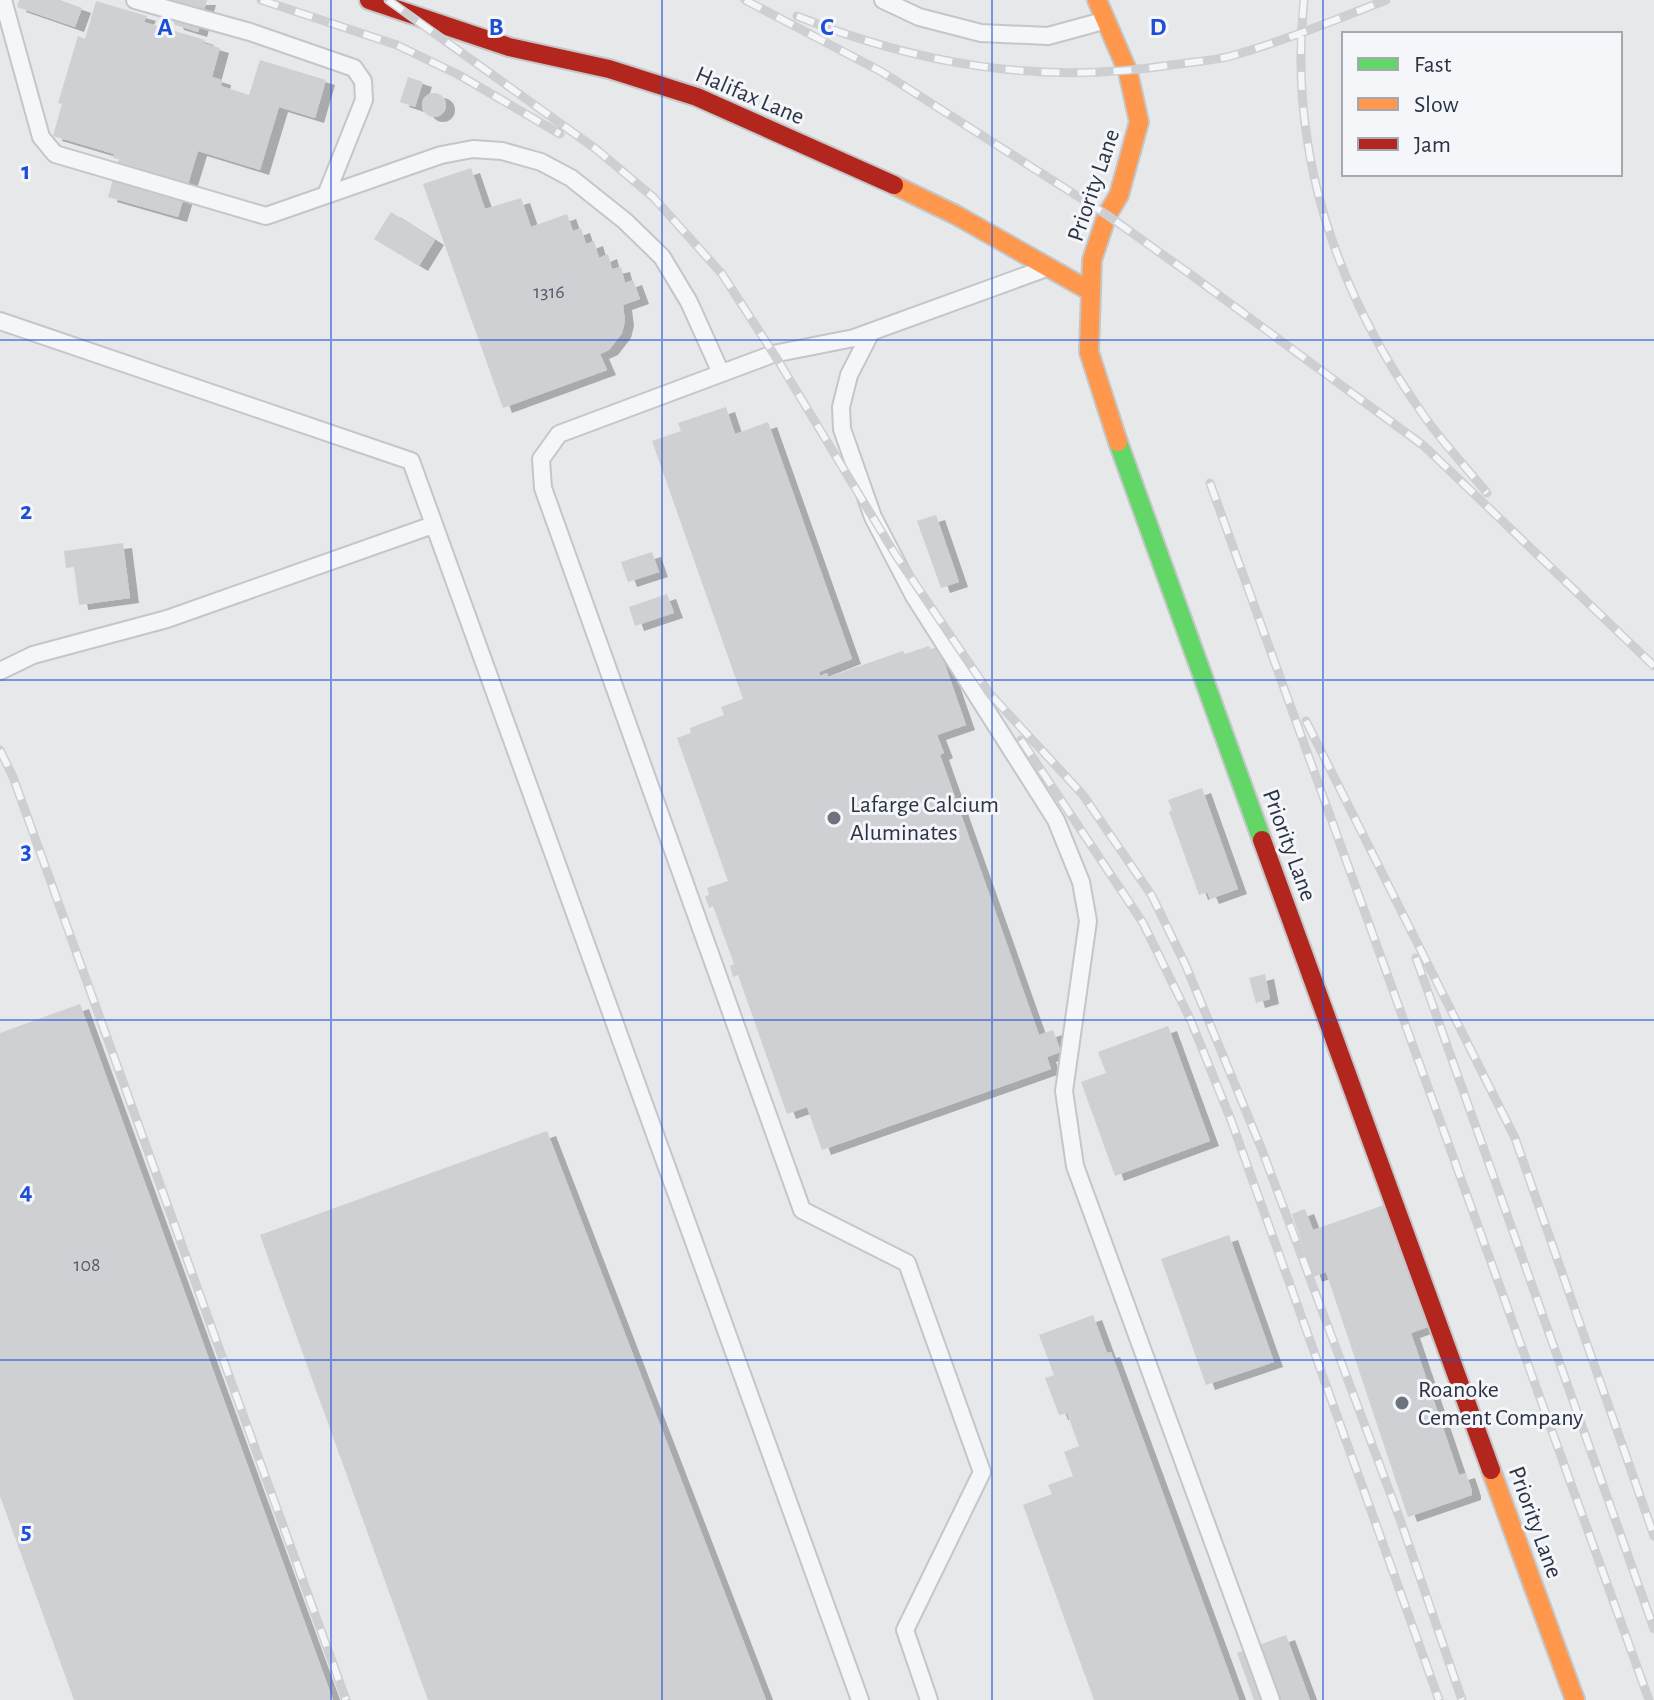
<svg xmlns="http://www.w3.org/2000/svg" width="1654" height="1700" font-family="'Alegreya Sans',sans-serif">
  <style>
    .building { fill: #ced0d3; filter: url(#shadow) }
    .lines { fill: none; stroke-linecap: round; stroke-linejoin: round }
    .lane-casing { stroke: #c4c6c8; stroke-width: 20 }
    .fast-casing { stroke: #c4c6c8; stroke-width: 22 }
    .slow-casing { stroke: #c4c6c8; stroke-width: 22 }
    .jam-casing { stroke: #c4c6c8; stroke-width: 22 }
    .lane { stroke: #f5f6f7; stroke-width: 16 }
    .fast { stroke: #63d668; stroke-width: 18 }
    .slow { stroke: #ff974d; stroke-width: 18 }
    .jam { stroke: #b3261e; stroke-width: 18 }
    .rail-casing { stroke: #cecfd2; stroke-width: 9 }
    .rail { stroke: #f4f6f9; stroke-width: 6; stroke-dasharray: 18; stroke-linecap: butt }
    .grid { fill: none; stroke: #1d4ed8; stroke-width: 2; stroke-opacity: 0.55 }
    .poi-dot { fill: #6c737f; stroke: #f4f6f9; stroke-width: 3 }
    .labels { text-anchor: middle; stroke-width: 6; stroke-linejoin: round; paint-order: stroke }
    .number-label { font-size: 20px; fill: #545c69 }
    .street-label { font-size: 24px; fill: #2b3445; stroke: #f4f6f9 }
    .poi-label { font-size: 24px; fill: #2b3445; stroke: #f4f6f9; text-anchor: start }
    .grid-label { font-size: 26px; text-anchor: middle; font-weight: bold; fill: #1d4ed8; stroke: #f4f6f9; stroke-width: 6; stroke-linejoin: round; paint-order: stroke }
  </style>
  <defs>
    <filter id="shadow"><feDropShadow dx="9" dy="5" stdDeviation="0" flood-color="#0004"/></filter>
  </defs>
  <rect width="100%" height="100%" fill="#e6e8ea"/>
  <path class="building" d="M19,0H60L82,8L75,27L17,7Z
    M157,0H207L198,32L175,25L171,16Z
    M96,1L147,16L144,22L205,40L203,43L220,48L212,77L222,80L221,86L249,95L260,60L326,80L315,118L279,107L260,170L198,151L178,217L108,197L119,159L113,158L114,154L53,136L62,104L58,103L78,36L85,39Z
    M408,77L423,82L415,107L400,102Z
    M422 105a12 12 0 1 1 24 0a12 12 0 1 1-24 0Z
    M471,168L485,209L521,198L531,227L567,214L573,231L581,228L586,244L594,241L599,258L608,254L612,269L621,267L625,283L633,280L640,299L623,305L625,321L622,333L609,350L600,354L607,370L503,408L423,184Z
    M391,212L435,240L419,266L374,239Z
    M726,407L735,434L768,422L852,659L819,672L820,676L827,673L828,677L903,651L905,654L929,646L930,649L939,647L966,725L937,735L944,753L940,755L1039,1035L1053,1030L1061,1052L1047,1057L1051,1069L822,1150L807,1107L787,1114L738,975L733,977L730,966L734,964L713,906L709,908L705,896L709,895L707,888L728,881L677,738L691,733L690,728L724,715L721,707L743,699L652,441L681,431L678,423Z
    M936,515L959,582L941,588L917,521Z
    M123,543L130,598L79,605L74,567L66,568L64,551Z
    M652,552L659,572L628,582L621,562Z
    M667,594L674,613L635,626L629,607Z
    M1202,788L1238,889L1210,899L1207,892L1199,895L1169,812L1172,810L1168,800Z
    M1265,974L1270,999L1256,1003L1249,978Z
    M80,1004L333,1700H74L0,1496V1033Z
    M1168,1026L1210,1141L1115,1176L1081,1082L1106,1073L1098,1052Z
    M547,1131L766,1700H428L260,1235Z
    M1387,1204L1428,1327L1411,1333L1459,1475L1466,1473L1472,1491V1495L1408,1517L1326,1272L1313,1277L1292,1214L1305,1209L1313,1230Z
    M1229,1235L1274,1362L1206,1385L1161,1259Z
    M1093,1315L1107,1353L1111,1352L1239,1700H1094L1023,1505L1052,1494L1048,1485L1073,1476L1064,1452L1079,1446L1067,1413L1059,1415L1045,1378L1054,1375L1039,1335Z
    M1286,1635L1310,1700H1254L1237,1653Z"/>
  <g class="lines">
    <g class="lane-casing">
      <path id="lane" d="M3,0L41,137L55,154L266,216L441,155L473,149L502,151L541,162L571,178L625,221L662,257L689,302L721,373
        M135,0L250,32L354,68L363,81L364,100L326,195
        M883,0L919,17L981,33L1048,36L1103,21
        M0,321L411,461L860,1700
        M871,332L849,375L841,407L842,429L873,517L914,596L1056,820L1081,882L1088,921L1064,1091L1075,1166L1271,1700
        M0,671L33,655L167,619L433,525
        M929,1700L905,1630L982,1472L907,1263L802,1210L543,488L541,459L559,434L773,354L854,338L1041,270"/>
    </g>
    <g class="fast-casing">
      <path id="fast" d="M1118,442L1262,840"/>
    </g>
    <g class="slow-casing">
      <path id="slow" d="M1097,0L1128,72L1139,122L1119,195L1107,215L1092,260L1089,352L1118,442
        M894,185L956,215L1090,291
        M1491,1470L1575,1700"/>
    </g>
    <g class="jam-casing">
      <path id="jam" d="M369,0L509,47L609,69L697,97L894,185
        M1262,840L1491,1470"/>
    </g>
    <use href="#lane" class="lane"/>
    <use href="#fast" class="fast"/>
    <use href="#slow" class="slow"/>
    <use href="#jam" class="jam"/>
    <g class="rail-casing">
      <path id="rail" d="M261,0L397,45L459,75L560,134
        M388,0L596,149L653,197L722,274L779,362L895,554L990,694L1083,795L1152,896L1186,966L1262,1150L1401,1522L1462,1700
        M745,0L882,72L1107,215L1190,274L1424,446L1654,666
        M1304,0C1288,151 1336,291 1422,413C1441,441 1466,467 1487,493
        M797,16C919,65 1041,85 1171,65C1191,62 1212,61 1231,56C1284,41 1335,20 1386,0
        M1210,483L1649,1700
        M1306,721L1515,1138L1654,1536
        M1021,740L1143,923L1191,1021L1231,1120L1439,1700
        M0,750L13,777L346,1700
        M1416,958L1654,1629"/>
    </g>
    <use href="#rail" class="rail"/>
  </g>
  <path class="grid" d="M331,0V1700M662,0V1700M992,0V1700M1323,0V1700M0,340H1654M0,680H1654M0,1020H1654M0,1360H1654"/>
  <g class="poi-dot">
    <circle cx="834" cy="818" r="8"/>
    <circle cx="1402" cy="1403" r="8"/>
  </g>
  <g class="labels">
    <g class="number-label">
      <text x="549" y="298">1316</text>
      <text x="87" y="1271">108</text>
    </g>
    <g class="street-label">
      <text transform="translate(750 95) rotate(23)" y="8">Halifax Lane</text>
      <text transform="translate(1093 185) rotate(-71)" y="8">Priority Lane</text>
      <text transform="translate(1290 845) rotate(70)" y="8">Priority Lane</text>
      <text transform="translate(1536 1522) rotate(70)" y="8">Priority Lane</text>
    </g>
    <g class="poi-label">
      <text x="850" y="812">Lafarge Calcium<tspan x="850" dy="28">Aluminates</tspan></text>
      <text x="1418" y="1397">Roanoke<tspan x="1418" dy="28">Cement Company</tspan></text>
    </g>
  </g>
  <g class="grid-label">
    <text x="165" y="35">A</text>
    <text x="496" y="35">B</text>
    <text x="827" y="35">C</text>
    <text x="1158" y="35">D</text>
    <text x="26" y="179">1</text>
    <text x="26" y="519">2</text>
    <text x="26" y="859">3</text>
    <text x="26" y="1199">4</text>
    <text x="26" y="1539">5</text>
  </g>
  <rect x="1342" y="32" width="280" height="144" fill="#f4f6f9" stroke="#a4a8b1" stroke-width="2"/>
  <rect x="1358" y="58" width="40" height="12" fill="#63d668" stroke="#a4a8b1" stroke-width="2"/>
  <text x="1414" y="72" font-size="24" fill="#2b3445">Fast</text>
  <rect x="1358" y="98" width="40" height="12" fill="#ff974d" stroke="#a4a8b1" stroke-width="2"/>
  <text x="1414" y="112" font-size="24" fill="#2b3445">Slow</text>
  <rect x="1358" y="138" width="40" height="12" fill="#b3261e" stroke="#a4a8b1" stroke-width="2"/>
  <text x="1414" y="152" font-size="24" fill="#2b3445">Jam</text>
</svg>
